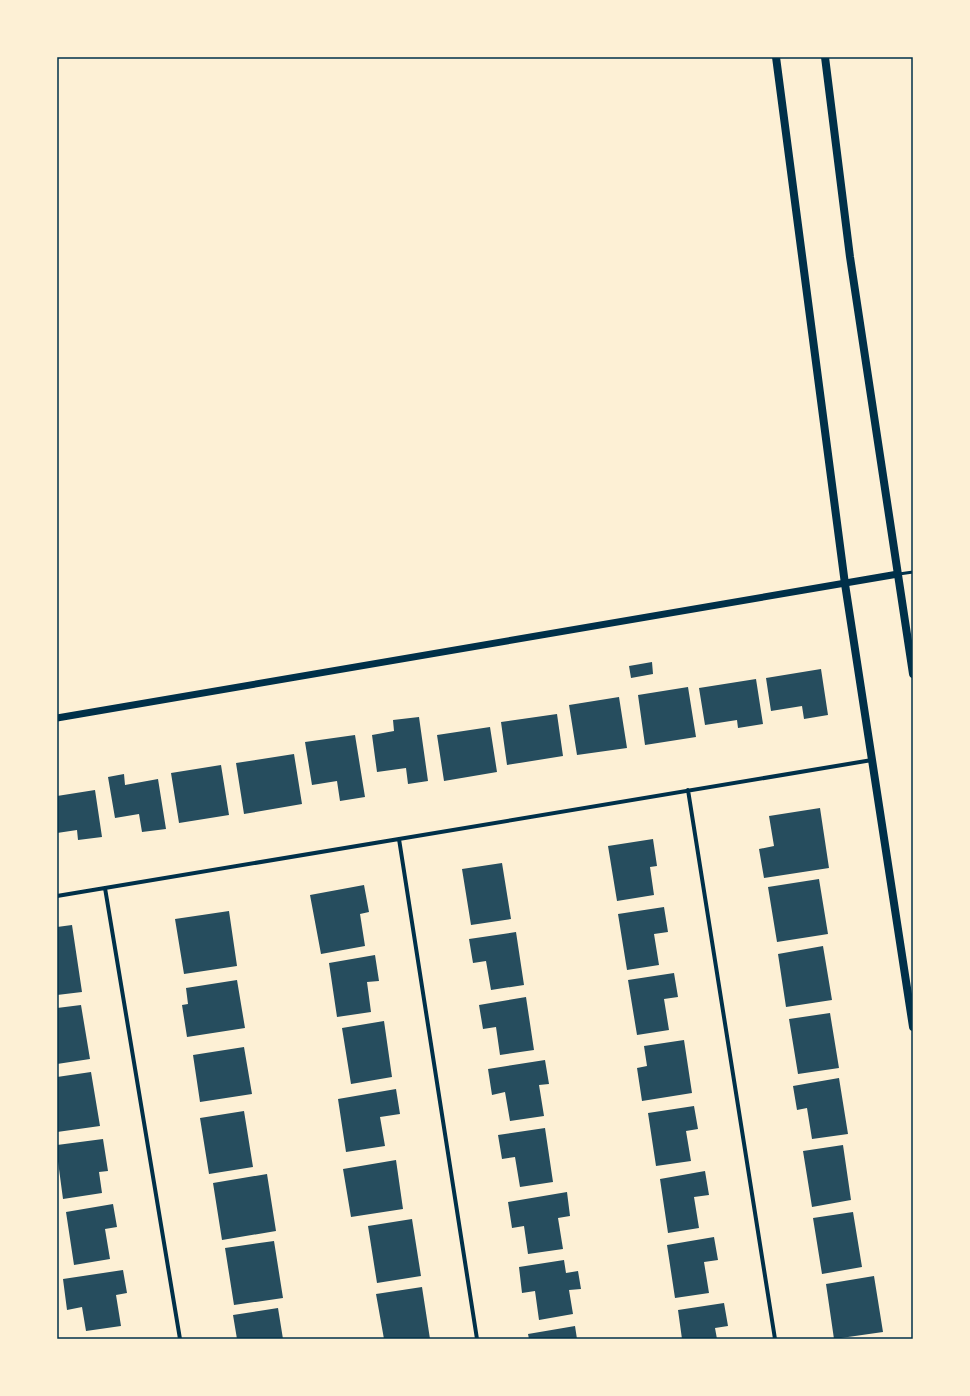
<svg xmlns="http://www.w3.org/2000/svg" width="970" height="1396" font-family="'IBM Plex Sans',sans-serif">
  <style>
    .building { fill: #264d5e }
    .lines { fill: none; stroke-linecap: round; stroke-linejoin: round }
    .service { stroke: #003049; stroke-width: 3 }
    .minor { stroke: #003049; stroke-width: 4 }
    .tertiary { stroke: #003049; stroke-width: 7 }
    .secondary { stroke: #003049; stroke-width: 8 }
    .neatline { fill: none; stroke: #003049; stroke-width: 1.5 }
  </style>
  <rect width="100%" height="100%" fill="#fdf0d5"/>
  <path class="building" d="M652,662L653,674L631,678L629,666Z
    M821,669L828,715L804,719L802,706L771,711L766,678Z
    M756,679L763,724L738,728L737,720L705,725L699,688Z
    M688,687L696,737L645,745L638,695Z
    M619,697L627,748L577,755L569,705Z
    M557,714L563,756L507,765L501,722Z
    M419,717L428,781L408,784L406,768L377,772L372,735L394,731L393,720Z
    M490,727L497,772L444,781L437,735Z
    M355,735L365,797L340,801L337,781L312,785L305,742Z
    M294,754L302,804L244,814L236,763Z
    M221,765L229,815L179,823L171,773Z
    M124,774L125,785L158,779L166,829L142,832L139,814L115,818L108,777Z
    M95,790L102,837L78,840L77,830L57,833V796Z
    M820,808L829,868L764,878L759,849L774,846L769,816Z
    M653,839L657,866L650,867L654,895L617,901L608,846Z
    M502,863L511,919L471,925L462,869Z
    M819,879L828,934L777,942L768,887Z
    M364,885L369,912L360,914L365,946L321,954L310,895Z
    M664,907L668,932L654,934L659,965L627,970L618,914Z
    M229,911L237,966L184,974L175,919Z
    M72,925L82,992L57,995V927Z
    M516,932L524,985L491,990L486,961L473,963L469,939Z
    M823,946L832,1000L786,1007L778,954Z
    M375,955L379,981L367,982L371,1012L337,1017L329,963Z
    M674,973L678,997L664,999L669,1030L637,1035L628,980Z
    M237,980L245,1028L187,1037L182,1005L188,1004L186,988Z
    M526,997L534,1050L500,1055L496,1027L483,1029L479,1005Z
    M81,1005L90,1059L57,1064V1008Z
    M830,1013L839,1068L798,1074L789,1019Z
    M384,1021L392,1077L351,1084L342,1028Z
    M684,1040L692,1093L642,1101L637,1068L647,1066L644,1046Z
    M244,1047L252,1094L200,1102L193,1055Z
    M545,1060L549,1084L539,1085L544,1116L510,1121L505,1092L492,1095L488,1069Z
    M91,1072L100,1126L57,1132V1077Z
    M839,1078L848,1134L812,1139L807,1108L797,1110L793,1086Z
    M396,1089L400,1114L380,1117L385,1146L346,1152L338,1099Z
    M694,1106L698,1129L686,1131L691,1161L656,1166L648,1113Z
    M244,1111L253,1167L209,1174L200,1118Z
    M545,1128L553,1182L520,1187L515,1157L502,1159L498,1135Z
    M103,1139L108,1171L99,1172L102,1193L63,1199L57,1154V1145Z
    M843,1145L851,1200L812,1207L803,1151Z
    M396,1160L403,1209L351,1217L343,1169Z
    M705,1171L709,1195L694,1197L699,1228L668,1233L660,1179Z
    M267,1174L276,1231L222,1240L213,1183Z
    M567,1192L570,1216L558,1218L563,1249L528,1254L524,1226L512,1228L508,1202Z
    M113,1204L117,1227L105,1229L110,1259L74,1265L66,1212Z
    M853,1212L862,1267L822,1274L813,1218Z
    M412,1219L421,1276L377,1283L368,1226Z
    M714,1237L718,1260L704,1262L709,1293L675,1298L667,1245Z
    M274,1241L283,1298L234,1305L225,1248Z
    M564,1260L566,1273L578,1271L581,1289L569,1290L573,1314L539,1320L535,1291L522,1293L519,1267Z
    M123,1270L127,1293L116,1295L121,1326L86,1331L82,1307L67,1310L63,1279Z
    M874,1276L883,1332L834,1339L826,1284Z
    M422,1287L430,1339H384L376,1294Z
    M724,1303L728,1326L715,1328L717,1339H682L678,1310Z
    M278,1308L283,1339H237L233,1315Z
    M575,1326L577,1339H529L528,1334Z"/>
  <g class="lines">
    <path class="service" d="M899,574L913,572"/>
    <path class="minor" d="M688,790L775,1339
      M399,839L477,1339
      M105,888L180,1339
      M57,896L872,760"/>
    <path class="tertiary" d="M57,718L898,574"/>
    <path class="secondary" d="M776,57L845,584L913,1027
      M825,57L850,257L913,674"/>
  </g>
  <rect width="970" height="1396" fill="none" stroke="#fdf0d5" stroke-width="116"/>
  <rect x="58" y="58" width="854" height="1280" class="neatline"/>
</svg>
